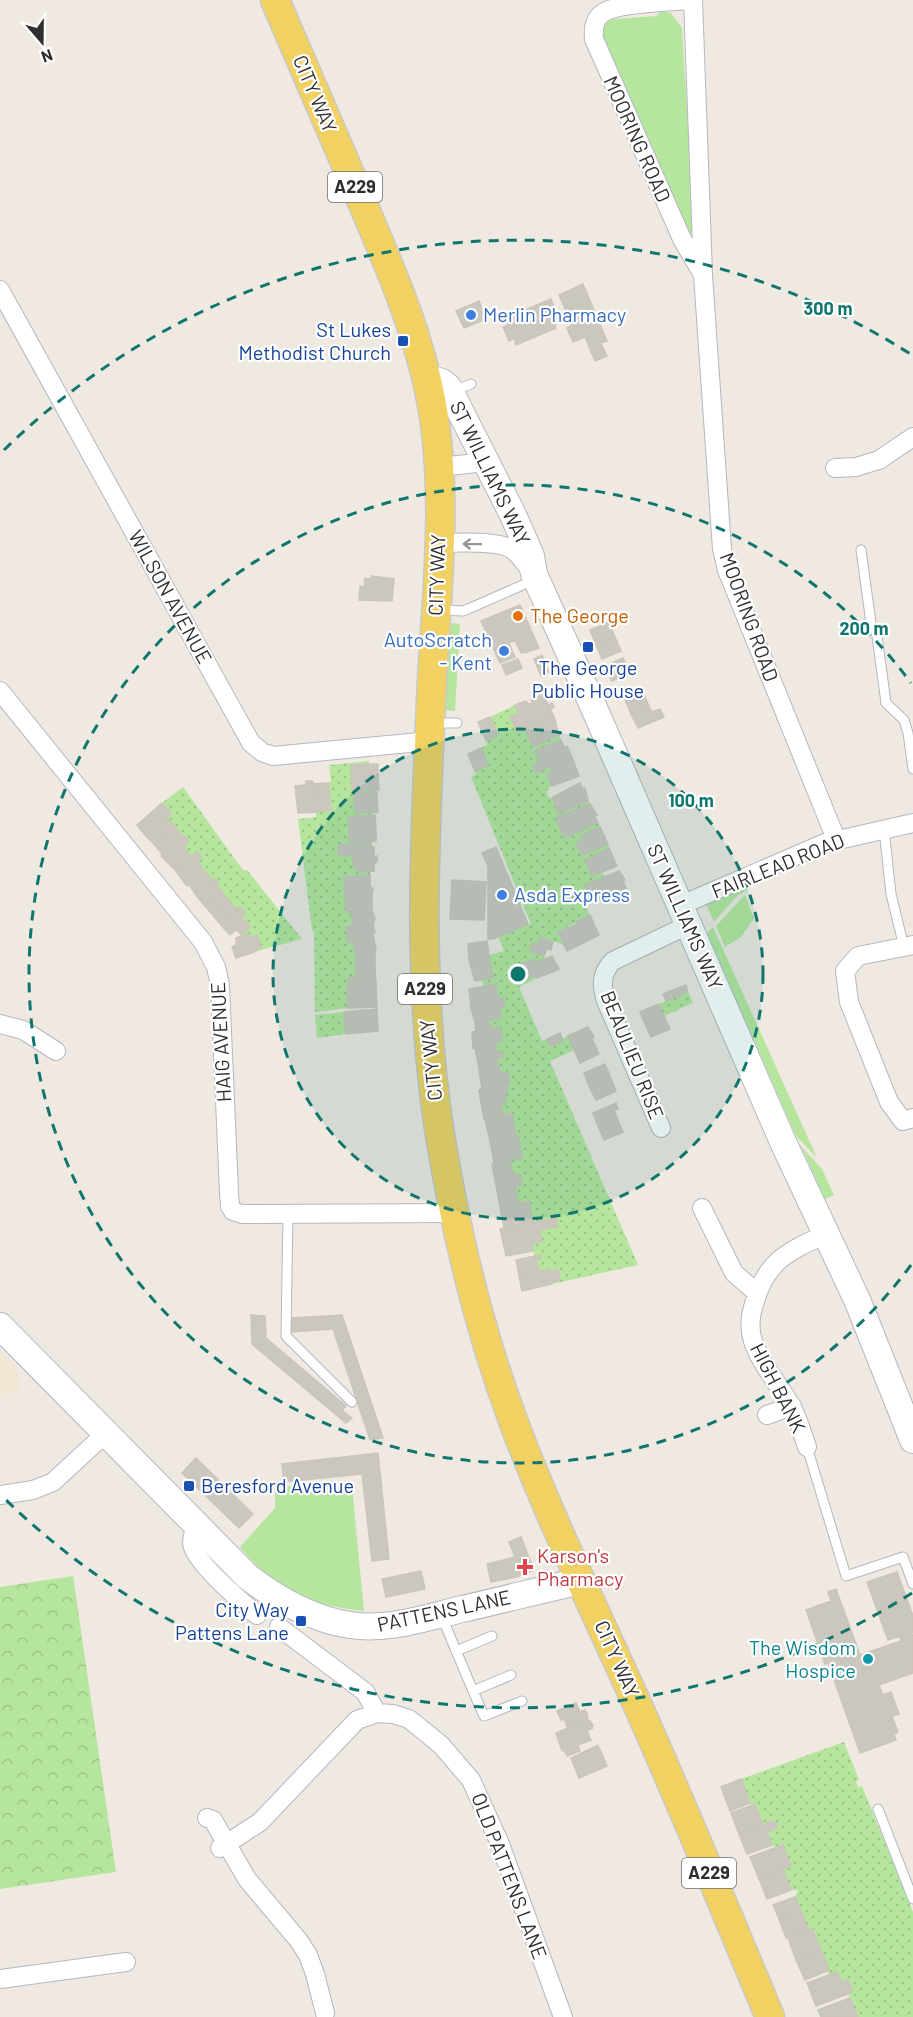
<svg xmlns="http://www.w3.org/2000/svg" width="913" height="2017" font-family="Barlow,sans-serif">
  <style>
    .education { fill: #f0e6d1 }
    .grass { fill: #b6e59e }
    .park { fill: url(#park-crowns) }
    .garden { fill: url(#garden-dots) }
    .building { fill: #cbc7bf; stroke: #cbc5ba; stroke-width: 1.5 }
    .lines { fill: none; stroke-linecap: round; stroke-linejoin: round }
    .lane-casing { stroke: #b4b7c1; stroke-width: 11 }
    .street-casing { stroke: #b4b7c1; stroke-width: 20 }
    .secondary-casing { stroke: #b4b7c1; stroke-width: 28 }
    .primary-casing { stroke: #c9c9c9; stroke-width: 31 }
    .lane { stroke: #fff; stroke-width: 9 }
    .street { stroke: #fff; stroke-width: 18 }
    .secondary { stroke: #fff; stroke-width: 26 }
    .primary { stroke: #f2d163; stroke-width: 28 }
    .oneway { stroke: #969696 }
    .ring { fill: none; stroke: #0f766e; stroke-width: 3; stroke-dasharray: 10 8 }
    .shop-dot { fill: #3f7fe0; stroke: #fff; stroke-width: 2 }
    .transit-dot { fill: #1a4fb4; stroke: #fff; stroke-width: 2 }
    .food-dot { fill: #e8710a; stroke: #fff; stroke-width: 2 }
    .health-dot { fill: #e0444e; stroke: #fff; stroke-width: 2 }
    .culture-dot { fill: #0f9aa8; stroke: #fff; stroke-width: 2 }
    .labels { text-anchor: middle; stroke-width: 4.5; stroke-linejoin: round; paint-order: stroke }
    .shield { fill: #fff; stroke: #6d6d6d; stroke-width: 1.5 }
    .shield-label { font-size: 18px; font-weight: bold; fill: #2e2e2e }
    .street-label { font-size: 20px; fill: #2e2e2e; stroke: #fff }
    .shop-label { font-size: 20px; fill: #366cbe; stroke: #fff; text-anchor: start }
    .transit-label { font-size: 20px; fill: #164399; stroke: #fff; text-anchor: end }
    .food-label { font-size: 20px; fill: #c56008; stroke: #fff; text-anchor: start }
    .health-label { font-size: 20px; fill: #be3a42; stroke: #fff; text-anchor: start }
    .culture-label { font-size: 20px; fill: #0d838f; stroke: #fff; text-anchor: end }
    .centre { fill: #0f766e; stroke: #fff; stroke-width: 3 }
    .ring-label { font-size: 18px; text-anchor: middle; font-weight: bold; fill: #0f766e; stroke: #fff; stroke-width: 4.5; stroke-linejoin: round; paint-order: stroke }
  </style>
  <defs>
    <pattern id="park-crowns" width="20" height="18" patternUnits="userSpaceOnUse" patternTransform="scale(1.5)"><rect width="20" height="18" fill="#b6e59e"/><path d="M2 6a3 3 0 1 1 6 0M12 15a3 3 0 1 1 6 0" fill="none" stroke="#9dc588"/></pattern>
    <pattern id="garden-dots" width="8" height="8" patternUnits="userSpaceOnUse" patternTransform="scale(1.5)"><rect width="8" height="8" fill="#b6e59e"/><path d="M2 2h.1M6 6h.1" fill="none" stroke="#9dc588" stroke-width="1.8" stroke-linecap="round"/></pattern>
  </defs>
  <rect width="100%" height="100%" fill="#efe9e1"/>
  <path class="education" d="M0,1351L16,1367L19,1392L0,1394Z"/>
  <path class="grass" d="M662,11L671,13L682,28L694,229L691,233H687L601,34L602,25L611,18L615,19L656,16Z
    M452,623L460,624L455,711L445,710L449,627Z
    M747,885V890L737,896L714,922L706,904L710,900Z
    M745,895L754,918L741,937L725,947L716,926Z
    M713,927L817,1158L796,1136L707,933Z
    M801,1146L822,1169L834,1195L825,1199Z
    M350,1483L352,1487L364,1611C308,1605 276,1591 240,1547L275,1508V1487Z"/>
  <path class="park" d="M73,1576L116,1872L0,1889V1587Z"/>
  <path class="garden" d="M515,705L519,713L511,717L517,732L525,729L533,746L559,735L561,740L535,751L539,762L533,765L536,773L550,767L552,772L547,774L552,786L548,788L549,790L546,792L549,798L553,797L558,814L588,801L590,804L556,818L564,838L598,823L600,827L581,836L583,840L576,844L581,855L608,844L609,848L585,860L592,876L603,873L605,877L585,885L591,899L605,893L607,896L585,904L590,915L558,932L564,945L541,937L538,945L532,944L530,951L544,956L545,959L535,963L533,959L520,964L526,979L536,975L537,978L519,987L542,1041L547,1039L551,1046L568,1036L574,1050L550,1061L638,1265L552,1284V1282L560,1280L558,1270L539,1271L536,1260L541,1259L540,1256H534L532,1243L542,1241L540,1230L558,1226L556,1218L533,1222L529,1201L518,1203L515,1186L522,1185L513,1175L510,1160L522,1157L512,1114L503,1115L501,1105L506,1104L504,1093L508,1092L507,1083H509L500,1073L497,1059L503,1057L502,1051L496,1052L495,1043L503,1041L500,1027L491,1029L487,1021L502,1018L500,1008L503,998L499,999L483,987L482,980L493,978L489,955L504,951L498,936L531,924L471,777L476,774L468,754L487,745L486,741L498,735L490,717Z
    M369,761V764L351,765L352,791L377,790V792L354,793L355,813L368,812L375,815L348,817L349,842L376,841L371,843L338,846V855L353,856L357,866L370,871V875L344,877L346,911H352V927H346L347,941H354L356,977L348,978V1008L315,1012L314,931H312L298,819L316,817V812L331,810L328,783L331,782L329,765Z
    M183,787L237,862L244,871L247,870L302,939L254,952L261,947L257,935L249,937L247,934L242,936L250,927L216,885L219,882L216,879L213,881L197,862L174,869L190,855L183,847L189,842L166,817L171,813L162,803Z
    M688,992L693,1003L664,1016L659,1004Z
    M344,1012L346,1034L317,1038L315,1015Z
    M844,1742L859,1780L856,1781L858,1787L862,1786L913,1912V2017H858L848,1994L853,1992L849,1981L842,1983L837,1972L829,1975L813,1929L808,1930L795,1897L798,1890H791L783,1869L791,1866L783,1845L774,1847L767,1832L776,1829V1823L771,1821L763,1825L756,1804L751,1805L741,1779Z"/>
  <path class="building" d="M583,284L607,341L601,343L607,356L595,361L585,337L573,342L567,328L572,325L559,295Z
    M551,299L559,319L554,321L556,328L516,345L514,338L509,341L503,327L508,325L505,318Z
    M479,301L486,319L464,328L456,311Z
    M371,576L394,579L392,601L359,600L360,586L364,587L365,578L371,579Z
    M520,605L539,648L525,653L524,652L521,653L515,640L509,643L515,657L500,663L481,621Z
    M609,622L615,637L596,645L590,630Z
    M615,637L621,651L602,659L596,645Z
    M542,655L549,672L541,676L534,659Z
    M623,658L630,673L612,681L605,666Z
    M518,659L522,668L506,675L502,665Z
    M643,692L649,706L631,714L625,700Z
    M544,694L548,705L552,703L554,707L550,709L554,716L517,732L510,716L519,713L515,705L526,701L528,704L532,703L531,700Z
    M649,706L652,712L660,709L664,717L638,728L631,714Z
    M554,716L559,735L533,747L525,729Z
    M490,717L498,735L486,741L478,722Z
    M561,740L564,747L567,746L572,757L536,773L533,765L539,762L535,751Z
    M481,748L488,765L475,771L468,754Z
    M572,757L579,776L552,786L547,774L552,772L550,767Z
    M378,764V776L351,778V765Z
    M378,776L379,790L352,791L351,778Z
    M306,781H312L314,784L316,812L298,813L295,786L306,785Z
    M328,783L331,810L316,812L314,784Z
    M580,783L583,789L585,788L588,801L558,814L553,797Z
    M377,792L378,812L355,813L354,793Z
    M162,803L171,813L145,835L137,825Z
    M590,804L597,815H594L598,823L564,838L556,818Z
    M375,815L376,828L349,829L348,817Z
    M166,817L175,827L154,844L145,835Z
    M175,827L183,837L162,854L154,844Z
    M600,827L608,844L581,855L576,843L583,840L580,836Z
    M376,828V841L349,842V829Z
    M184,836L189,842L183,847L190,855L174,869L161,856Z
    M371,843V847H374V856H377V861L374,864V871L357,872V866H353V856L338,855V845Z
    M496,847L528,924L493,939H488V866L482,853Z
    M609,848L617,866L592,876L585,860Z
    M197,852L202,858L197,862L205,872L187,886L175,870Z
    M619,871L625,880L623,881L626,888L607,896L605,893L591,900L585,885Z
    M205,872L213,881L196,895L189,885Z
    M370,875V886L373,889L372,895L345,897L344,877Z
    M216,879L219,882L216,885L221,891L204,905L196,895Z
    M452,880L486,882L484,920L450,919Z
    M221,891L229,901L212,914L204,905Z
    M372,895V910L346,912L345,897Z
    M229,901L237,911L220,924L212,914Z
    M241,907L246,913L241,917L250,927L241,935L237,929L230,935L220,924Z
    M372,910L375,918L373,925L352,927V911Z
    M590,915L599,935L581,944L573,926L578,923L577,921Z
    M373,925L375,932L373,933L374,940L347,942L346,927Z
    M573,926L581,944L567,951L558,932Z
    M248,934L249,937L257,935L261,947L254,952L236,958L232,947L236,945V938Z
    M540,937L553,942L551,950L538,945Z
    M374,940L376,948L375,954L355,955L354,941Z
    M487,941L489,955L469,958L468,944Z
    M532,943L547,948L544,956L530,951Z
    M375,954V971L356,972L355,955Z
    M489,955L493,978L475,981L469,960L470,958Z
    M552,956L559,969L537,978L536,975L526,979L519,965L533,959L535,963Z
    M375,971L376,984L349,986L348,978L356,977V972Z
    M376,984L377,1007L348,1008L347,985Z
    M496,984L499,999L503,998L504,1002L471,1008L469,989Z
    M686,985L688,992L666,1001L663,994Z
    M504,1002L505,1007L500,1008L502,1018L487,1021V1024L476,1026L471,1008Z
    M659,1004L664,1016L645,1024L640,1012Z
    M377,1009L378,1031L346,1034L344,1012Z
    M664,1016L670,1029L651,1037L645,1024Z
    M490,1024L491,1029L500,1027L503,1041L473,1048L472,1032L476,1031L475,1027Z
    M588,1027L594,1037L592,1038L593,1041L574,1050L568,1036Z
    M560,1033L563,1041L551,1046L547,1039Z
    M593,1041L599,1054L580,1063L574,1050Z
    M495,1044L496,1052L502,1051L503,1057L478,1062L475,1048Z
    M497,1059L500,1072L480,1076L478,1062Z
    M605,1064L610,1076L589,1086L584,1073Z
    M500,1072V1073L508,1072L510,1083H507L508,1092L480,1097L479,1090L482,1089L480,1076Z
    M610,1076L616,1091L596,1100L589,1086Z
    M504,1093L506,1104L501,1105L503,1115L484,1119L480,1097Z
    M616,1103L618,1109L614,1110L617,1118L598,1126L593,1113Z
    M512,1113L516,1136L490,1141L485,1119Z
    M617,1118L623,1132L604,1140L598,1126Z
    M518,1135L522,1158L494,1163L490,1141Z
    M510,1160L513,1175L520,1174L521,1180L496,1185L492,1164Z
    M521,1180L522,1185L515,1186L518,1203L500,1207L496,1185Z
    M529,1201L533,1222L504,1228L500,1207Z
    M556,1218L558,1226L540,1230L542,1241L532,1243L533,1251L506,1256L500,1229Z
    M540,1255L541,1259L536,1260L539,1271L519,1276L516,1260Z
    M549,1269V1272L558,1270L560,1280L552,1282V1284L522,1291L519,1276Z
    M251,1315L265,1316L266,1338L346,1406L342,1410L352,1418L346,1423L252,1344Z
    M342,1315L383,1438L370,1440L333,1329L292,1332L291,1318Z
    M378,1453L389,1559L372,1561L362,1474L284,1482L282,1464Z
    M196,1458L253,1514L239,1528L182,1473Z
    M521,1537L534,1570L517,1577L491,1582L487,1564L515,1557L509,1542Z
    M421,1571L425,1589L386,1597L382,1579Z
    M897,1572L913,1616V1632L909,1633V1635L913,1634V1673L879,1685L883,1695L891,1692L899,1714L892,1716L898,1732L894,1734L896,1740L860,1753L828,1663L825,1664L806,1610L831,1601L828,1592L836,1589L860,1655L901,1641L900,1636L888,1640L867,1582Z
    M576,1703L580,1712L585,1710L587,1713L588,1721L568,1729L564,1719L561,1720L557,1711Z
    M589,1720L593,1725L592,1729L587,1730L591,1740L578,1745L580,1751L567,1756L564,1750L562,1751L556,1733Z
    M598,1745L607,1766L579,1778L571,1758Z
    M741,1779L750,1803L730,1811L721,1787Z
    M755,1804L763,1825L739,1834L731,1813Z
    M772,1821L776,1823L777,1826L776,1829L767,1832L772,1845L747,1854L739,1834Z
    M783,1845L791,1866L759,1879L750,1857Z
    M783,1869L791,1890L767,1899L759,1879Z
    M795,1897L801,1911L779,1919L773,1905Z
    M801,1911L808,1929L786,1938L779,1919Z
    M812,1928L821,1950L796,1960L788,1938Z
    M821,1950L829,1970L805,1980L796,1960Z
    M837,1972L842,1983L848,1980L853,1992L816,2006L807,1983Z
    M850,1998L858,2017H821L818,2010Z"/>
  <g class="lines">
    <g class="lane-casing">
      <path id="lane" d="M451,392L471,384
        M861,550L871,623L877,636L886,703L904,720L908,733L913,769
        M440,610L463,611L468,609L534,580
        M432,723H457
        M884,829L891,894L904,947
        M288,1214L286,1336L352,1402
        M807,1447L846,1576L903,1557L913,1584
        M441,1615L473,1691L511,1675
        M456,1651L492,1636
        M473,1691L484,1716L522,1701
        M878,1809L913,1899"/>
    </g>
    <g class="street-casing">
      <path id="street" d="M687,0C668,2 616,3 603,13C594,19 593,29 594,39L682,239L703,275L722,549L727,570L836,839
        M693,0L703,274
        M0,290L251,743L262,752L273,756L430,741
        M439,467L486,462
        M835,468L856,467L879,460L913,437
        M440,543C458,543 496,540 511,549C520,554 525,564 531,571
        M0,691L203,942L216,967L220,985L229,1193L230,1206L233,1211L242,1214L454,1213
        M679,906L825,843L913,823
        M913,945L858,956L845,971L849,1002L889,1102L903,1121L913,1118
        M0,1024L23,1030L56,1051
        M661,1128L606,1001C601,985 601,973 613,961L688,925
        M702,1208L734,1273L757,1293
        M767,1415L792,1406
        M807,1447C802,1433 798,1417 790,1404C778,1383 760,1363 753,1341C749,1329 750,1316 754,1304C766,1261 787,1252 826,1234
        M0,1495L33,1490L53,1482L105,1434
        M196,1524C195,1530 192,1537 192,1543C193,1561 242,1602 257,1615
        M279,1627L365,1692L377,1713
        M207,1818L213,1820L247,1879L299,1941L308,1955L315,1974L325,2013
        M220,1848L260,1822L357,1720L377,1713L393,1714L409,1719L441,1745L471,1780L500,1844L563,2017
        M0,1979L126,1962"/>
    </g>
    <g class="secondary-casing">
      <path id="secondary" d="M426,377L442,382L448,387L513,515L531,556L534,574L598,717L783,1142L858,1302L913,1440
        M0,1326L248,1577C278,1600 311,1619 350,1625C387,1631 425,1618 462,1609C502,1600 541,1590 581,1581"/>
    </g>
    <g class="primary-casing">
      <path id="primary" d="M275,0C303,65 331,130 359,195C388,263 419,332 432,405C448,494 437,590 432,680C425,832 416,984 440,1135C456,1233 479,1330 514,1423C552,1525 602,1624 646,1724C689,1821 729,1919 770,2017"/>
    </g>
    <use href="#lane" class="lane"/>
    <use href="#street" class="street"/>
    <use href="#secondary" class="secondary"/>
    <use href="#primary" class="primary"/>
  </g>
  <defs><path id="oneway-shaft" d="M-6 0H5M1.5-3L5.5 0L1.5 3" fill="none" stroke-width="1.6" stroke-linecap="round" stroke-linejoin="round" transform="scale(1.5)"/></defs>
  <use class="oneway" href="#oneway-shaft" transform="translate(472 544) rotate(-179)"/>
  <circle cx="518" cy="974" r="245" fill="#0f766e" fill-opacity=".12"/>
  <g class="ring">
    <circle cx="518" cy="974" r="245"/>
    <path d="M911 1265A489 489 0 1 1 911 683"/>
    <path d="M912 1593A734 734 0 0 1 4 1498M4 450A734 734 0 0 1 912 355"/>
  </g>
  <g class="shop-dot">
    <circle cx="471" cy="315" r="6"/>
    <circle cx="504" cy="651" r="6"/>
    <circle cx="502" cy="895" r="6"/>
  </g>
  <g class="transit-dot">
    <rect x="397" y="335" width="12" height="12" rx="3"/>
    <rect x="582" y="641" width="12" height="12" rx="3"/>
    <rect x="183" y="1480" width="12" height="12" rx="3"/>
    <rect x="295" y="1615" width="12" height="12" rx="3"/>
  </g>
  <circle class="food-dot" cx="518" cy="616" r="6"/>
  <path class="health-dot" d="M522 1558h6v6h6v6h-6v6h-6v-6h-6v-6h6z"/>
  <circle class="culture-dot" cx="868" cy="1659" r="6"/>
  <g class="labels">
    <g class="shield">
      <rect x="328" y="172" width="54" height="30" rx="4.5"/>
      <rect x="398" y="974" width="54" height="30" rx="4.5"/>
      <rect x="682" y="1858" width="54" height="30" rx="4.5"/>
    </g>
    <g class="shield-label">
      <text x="355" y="193">A229</text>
      <text x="425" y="995">A229</text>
      <text x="709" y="1879">A229</text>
    </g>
    <g class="street-label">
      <text transform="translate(315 94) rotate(67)" y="7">CITY WAY</text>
      <text transform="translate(637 139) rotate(66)" y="7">MOORING ROAD</text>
      <text transform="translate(490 473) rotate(64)" y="7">ST WILLIAMS WAY</text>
      <text transform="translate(437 575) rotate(-88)" y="7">CITY WAY</text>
      <text transform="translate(170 597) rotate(61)" y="7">WILSON AVENUE</text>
      <text transform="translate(749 617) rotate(70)" y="7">MOORING ROAD</text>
      <text transform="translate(778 866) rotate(-22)" y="7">FAIRLEAD ROAD</text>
      <text transform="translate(685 917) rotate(66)" y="7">ST WILLIAMS WAY</text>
      <text transform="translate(221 1042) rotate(-93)" y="7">HAIG AVENUE</text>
      <text transform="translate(632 1055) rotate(68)" y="7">BEAULIEU RISE</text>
      <text transform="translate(431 1060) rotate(-96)" y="7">CITY WAY</text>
      <text transform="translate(778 1388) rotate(63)" y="7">HIGH BANK</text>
      <text transform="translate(444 1611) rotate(-12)" y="7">PATTENS LANE</text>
      <text transform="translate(617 1659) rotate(66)" y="7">CITY WAY</text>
      <text transform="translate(509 1876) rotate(69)" y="7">OLD PATTENS LANE</text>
    </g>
    <g class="shop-label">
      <text x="483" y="322">Merlin Pharmacy</text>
      <text x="492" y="647" text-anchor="end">AutoScratch<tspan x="492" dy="23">- Kent</tspan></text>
      <text x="514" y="902">Asda Express</text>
    </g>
    <g class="transit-label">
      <text x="391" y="337">St Lukes<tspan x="391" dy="23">Methodist Church</tspan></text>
      <text x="588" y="675" text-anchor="middle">The George<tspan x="588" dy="23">Public House</tspan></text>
      <text x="201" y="1493" text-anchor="start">Beresford Avenue</text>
      <text x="289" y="1617">City Way<tspan x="289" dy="23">Pattens Lane</tspan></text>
    </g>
    <g class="food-label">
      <text x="530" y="623">The George</text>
    </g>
    <g class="health-label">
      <text x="537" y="1563">Karson's<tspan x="537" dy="23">Pharmacy</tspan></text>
    </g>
    <g class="culture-label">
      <text x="856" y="1655">The Wisdom<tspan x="856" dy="23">Hospice</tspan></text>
    </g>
  </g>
  <circle cx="518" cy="974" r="9" class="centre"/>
  <g class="ring-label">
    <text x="828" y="315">300 m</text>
    <text x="864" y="635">200 m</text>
    <text x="691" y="807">100 m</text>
  </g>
  <g transform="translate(42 42) rotate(160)" stroke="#ffffff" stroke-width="4.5" paint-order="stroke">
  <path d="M0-4.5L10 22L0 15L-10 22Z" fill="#2e2e2e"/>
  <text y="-9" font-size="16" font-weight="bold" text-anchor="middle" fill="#2e2e2e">N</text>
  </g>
</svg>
